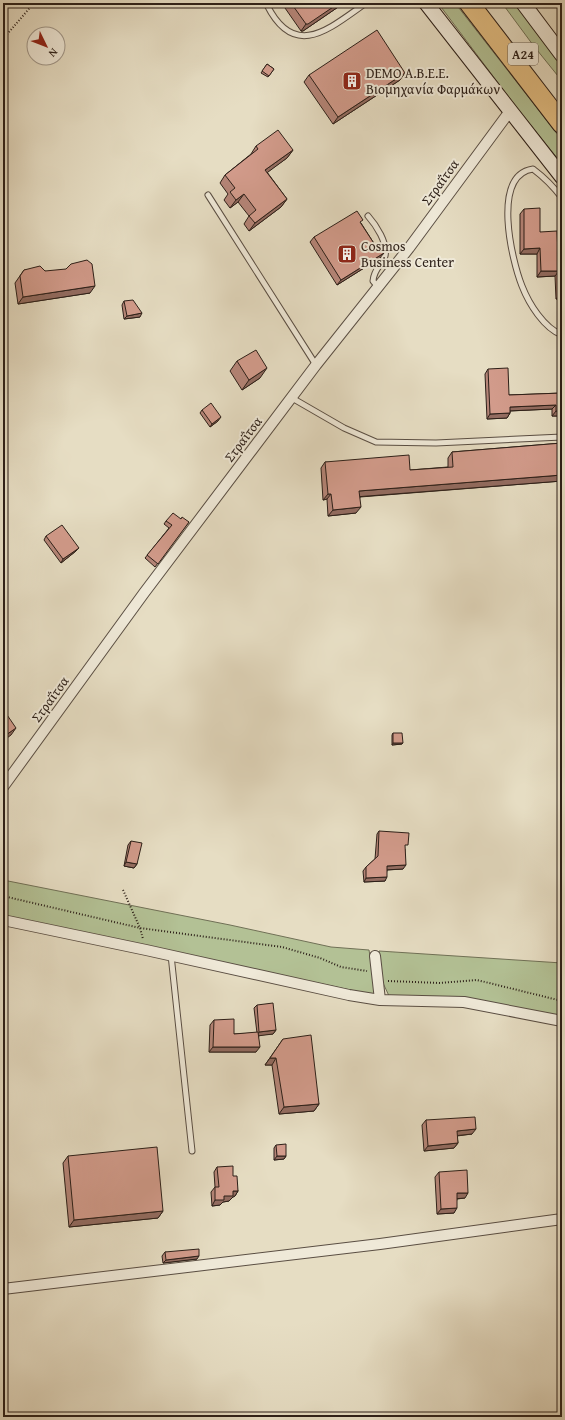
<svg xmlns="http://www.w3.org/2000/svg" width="565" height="1420" font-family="'Gentium Book Plus',serif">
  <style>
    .green { fill: #b3c195; stroke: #707056 }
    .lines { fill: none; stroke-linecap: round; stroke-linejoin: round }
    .lane-casing { stroke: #5a4e43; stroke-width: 7 }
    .street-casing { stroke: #5a4e43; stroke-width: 12 }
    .secondary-casing { stroke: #2c1f18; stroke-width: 16 }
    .highway-casing { stroke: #2c1f18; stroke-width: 21 }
    .path { stroke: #2c1f18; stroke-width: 2; stroke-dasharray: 1 2; stroke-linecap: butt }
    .lane { stroke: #efe9d8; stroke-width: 5 }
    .street { stroke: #efe9d8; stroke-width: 10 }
    .secondary { stroke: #efe9d8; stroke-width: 14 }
    .highway { stroke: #e3be82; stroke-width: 19 }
    .wall { fill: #b58578; stroke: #2c1f18 }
    .shaded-wall { fill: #936c61; stroke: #2c1f18 }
    .building { fill: #d29b8b; stroke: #2c1f18 }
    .labels { text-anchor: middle; stroke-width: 4; stroke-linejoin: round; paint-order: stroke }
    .shield { fill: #efe9d8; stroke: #665c52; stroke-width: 1 }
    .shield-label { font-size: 13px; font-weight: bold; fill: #2c1f18 }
    .poi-label { font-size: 14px; fill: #2c1f18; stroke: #efe9d8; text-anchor: start }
    .street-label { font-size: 14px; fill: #2c1f18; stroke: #efe9d8 }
  </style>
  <rect width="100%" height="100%" fill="#e6ddc3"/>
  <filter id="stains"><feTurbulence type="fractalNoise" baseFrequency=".005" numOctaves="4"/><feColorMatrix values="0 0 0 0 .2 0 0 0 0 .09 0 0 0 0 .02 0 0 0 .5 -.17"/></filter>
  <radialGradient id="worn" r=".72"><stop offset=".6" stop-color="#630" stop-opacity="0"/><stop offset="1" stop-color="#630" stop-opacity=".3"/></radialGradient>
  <path class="green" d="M438,3H455L562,140V164L517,108Z
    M502,3H515L562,65V81L533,45Z
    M3,880L230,925L331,947L369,950L372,968L379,996L3,917Z
    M379,951L562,963V1020L489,1003L390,998L383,983Z"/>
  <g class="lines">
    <g class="lane-casing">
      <path id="lane" d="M268,3L267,5C295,61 330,28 366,3
        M208,195L316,365
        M562,198C553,186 545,178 533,169C491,175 512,261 522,286C529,304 544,328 562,335
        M368,216C376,225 388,243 385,256C383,264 374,268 373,281L378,287
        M292,398L344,428L376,442L436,443L562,437
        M171,955L192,1151"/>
    </g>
    <g class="street-casing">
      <path id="street" d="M3,787L144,593L316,365L409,248L510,111
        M3,920L146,950L349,995L380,1000L464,1002L562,1021
        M375,956L380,1000
        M3,1289L380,1244L562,1219"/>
    </g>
    <g class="secondary-casing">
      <path id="secondary" d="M426,3L562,177
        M523,3L562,55"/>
    </g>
    <g class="highway-casing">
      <path id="highway" d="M469,3L562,124"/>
    </g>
    <path class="path" d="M3,39L34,3
      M123,890L140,928L143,939
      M3,896L140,928L282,947L320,958L341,967L367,971
      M388,981L440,983L477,980L562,1001"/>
    <use href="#lane" class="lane"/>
    <use href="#street" class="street"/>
    <use href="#secondary" class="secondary"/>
    <use href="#highway" class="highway"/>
  </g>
  <path class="wall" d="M289,3H344L303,31H301L285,8Z
    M267,64L274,69L268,77L261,73Z
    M309,75L400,80L333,124L304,82Z
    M256,146L293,150L287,158L267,172L287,199L281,207L249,231L244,224L249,216L238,202L230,208L224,200L228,194L220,183L225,175L251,154Z
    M524,209L540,232L558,254H562V299H556L555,276L537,277V254H520V214Z
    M361,223L375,245L380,258L337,285L310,242L314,237Z
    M24,270L45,271L90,293L18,304L15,283Z
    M124,301L140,317L124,319L122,305Z
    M237,361L260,378L242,390L230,371Z
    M488,369L509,395L562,393V416H552V409L510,411V413L507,418L487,419L485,374Z
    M202,410L218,421L210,427L200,413Z
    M562,443V481L360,497L356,513L328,516L327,499L323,500L321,468L325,462L410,470L448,467V458L452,452Z
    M181,519L189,522L155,567L145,558L169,528L164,524L166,521Z
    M46,536L76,551L61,563L44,540Z
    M393,733L403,743L402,744L392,745V735Z
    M379,831L405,849L403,869L387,870L385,881L364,882L363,871L366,867L375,859L377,834Z
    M131,841L137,864L134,868L124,866L128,845Z
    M257,1005L276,1030L273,1034L259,1035L256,1052H209L210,1025L214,1020L234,1034L257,1033L254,1008Z
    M283,1039L319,1104L314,1111L279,1114L272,1065H265Z
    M426,1120L472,1134L457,1136L458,1143L454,1148L424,1151L422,1125Z
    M276,1145L286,1156L284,1159L274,1160V1148Z
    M68,1156L163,1211L158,1218L69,1227L63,1163Z
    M217,1167L233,1176L238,1191L235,1196L233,1197L229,1201L223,1202L220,1205L212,1206L211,1192L215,1187L214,1172Z
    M439,1172L465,1198L457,1199L454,1213L437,1214L435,1177Z
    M165,1252L197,1259L163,1263L162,1256Z"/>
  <path class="shaded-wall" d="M339,3H344L303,31H301L306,24Z
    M405,73L400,80L333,124L338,117Z
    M293,150L287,158L260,178L265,170Z
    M244,194L238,202L230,208L236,200Z
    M287,199L281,207L249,231L255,223Z
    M540,248L537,254H520L524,249Z
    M384,253L380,258L337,285L341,280Z
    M541,271H559L555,276L537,277Z
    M95,286L90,293L18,304L23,297Z
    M562,293V299H556L560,294Z
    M142,313L140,317L124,319L127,316Z
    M267,368L260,378L242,390L249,380Z
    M556,405L552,409L507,411L510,407Z
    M556,411H562V416H552Z
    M510,413L507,418L487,419L490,414Z
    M221,417L218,421L210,427L212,424Z
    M562,475V481L355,497L359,491Z
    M328,494H331L327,499L323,500Z
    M361,507L356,513L328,516L333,510Z
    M79,548L76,551L61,563L63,559Z
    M16,728L11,735L3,741V737Z
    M393,743H403L402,744L392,745Z
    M126,862L137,864L134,868L124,866Z
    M406,865L403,869L384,870L387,866Z
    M387,877L385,881L364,882L366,878Z
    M276,1030L273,1034L257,1036L259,1032Z
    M213,1047H260L256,1052H209Z
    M270,1058H276L272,1065H265Z
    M319,1104L314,1111L279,1114L284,1107Z
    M476,1129L472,1134L453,1136L457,1131Z
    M458,1143L454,1148L424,1151L428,1146Z
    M277,1156H286L284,1159L274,1160Z
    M233,1191H238L235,1196L233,1197L229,1201L223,1202L220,1205L212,1206L215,1200Z
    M457,1193H468L465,1198L453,1199Z
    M457,1208L454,1213L437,1214L441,1209Z
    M163,1211L158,1218L69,1227L74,1220Z
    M199,1256L197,1259L163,1263L166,1260Z"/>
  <path class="building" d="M291,3H339L308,24H306Z
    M377,30L405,73L338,117L309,75Z
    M267,64L274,69L269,76L262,71Z
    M278,130L293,150L265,170L287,199L255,223L249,216L256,210L244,194L236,200L230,192L235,188L225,175L258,149L256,146Z
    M540,208V232L557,231L558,254H562V293L560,294L559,271H541L540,248L524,249V209Z
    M357,211L363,220L360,222L375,245L377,243L384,253L341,280L314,237Z
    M87,260L92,264L95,286L23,297L20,276L24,270L40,266L45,271L66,269L71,264Z
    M133,300L142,313L127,316L124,301Z
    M256,350L267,368L249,380L237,361Z
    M508,368L509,395L562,393V411H556V405L510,407V413L490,414L488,369Z
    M211,403L221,417L212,424L202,410Z
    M562,443V475L359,491L361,507L333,510L331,494H328L325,462L409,455L410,470L453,467L452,452Z
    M173,513L181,519L182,517L189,522L158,564L147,555L172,525L166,521Z
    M62,525L79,548L63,559L46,536Z
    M3,709L16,728L3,737Z
    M393,733H402L403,743H393Z
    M379,831L409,833L408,845H405L406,865L387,866V877L366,878V867L378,856Z
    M131,841L142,843L137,864L126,862Z
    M273,1003L276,1030L259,1032L257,1005Z
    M234,1019V1034L258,1032L260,1047H213L214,1020Z
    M311,1035L319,1104L284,1107L276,1058H270L283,1039Z
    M475,1117L476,1129L457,1131L458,1143L428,1146L426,1120Z
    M286,1144V1156H277L276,1145Z
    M157,1147L163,1211L74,1220L68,1156Z
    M233,1166V1176H237L238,1191H233V1196H224V1200H215V1187H219L217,1167Z
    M467,1170L468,1193H457V1208L441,1209L439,1172Z
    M199,1249V1256L166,1260L165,1252Z"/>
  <defs>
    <g id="building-square" transform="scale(1)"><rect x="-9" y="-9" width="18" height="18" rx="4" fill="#8f2418" stroke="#efe9d8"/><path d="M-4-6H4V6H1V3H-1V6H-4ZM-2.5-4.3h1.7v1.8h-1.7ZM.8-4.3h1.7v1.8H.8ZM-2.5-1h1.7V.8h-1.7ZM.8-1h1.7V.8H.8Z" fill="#fff"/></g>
  </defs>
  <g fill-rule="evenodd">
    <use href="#building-square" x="352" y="81"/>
    <use href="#building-square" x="347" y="254"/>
  </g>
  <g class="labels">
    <rect class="shield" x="508" y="43" width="30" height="22" rx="3"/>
    <g class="shield-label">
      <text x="523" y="59">Α24</text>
    </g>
    <g class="poi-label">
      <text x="366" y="78">DEMO A.B.E.E.<tspan x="366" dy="16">Βιομηχανία Φαρμάκων</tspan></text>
      <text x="361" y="251">Cosmos<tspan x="361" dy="16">Business Center</tspan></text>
    </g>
    <g class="street-label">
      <text transform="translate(440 182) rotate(-54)" y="5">Στραΐτσα</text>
      <text transform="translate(243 439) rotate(-53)" y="5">Στραΐτσα</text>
      <text transform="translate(50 699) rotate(-54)" y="5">Στραΐτσα</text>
    </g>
  </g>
  <rect width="565" height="1420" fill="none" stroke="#e6ddc3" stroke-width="16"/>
  <rect x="4" y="4" width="557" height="1412" fill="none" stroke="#2c1f18" stroke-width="2"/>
  <rect x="8" y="8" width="549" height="1404" fill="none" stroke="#2c1f18"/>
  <g transform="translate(46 46) rotate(133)"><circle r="19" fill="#efe9d8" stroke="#a1988b"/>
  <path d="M0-3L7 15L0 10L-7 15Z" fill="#8f2418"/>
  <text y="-6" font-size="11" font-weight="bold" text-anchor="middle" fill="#2c1f18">N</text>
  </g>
  <rect width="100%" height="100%" filter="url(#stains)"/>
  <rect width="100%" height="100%" fill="url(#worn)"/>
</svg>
